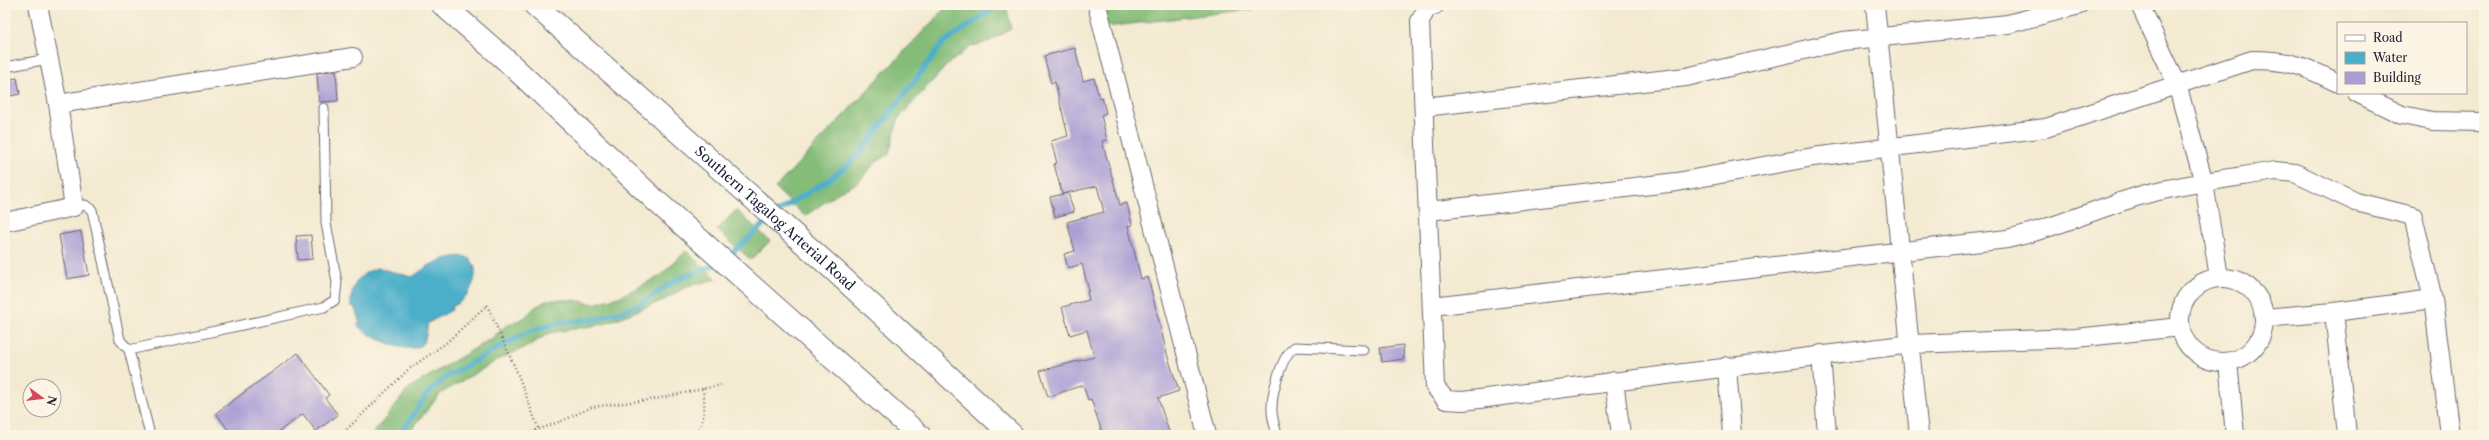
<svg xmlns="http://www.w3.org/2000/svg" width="2489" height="440" font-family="'Libre Caslon Text',serif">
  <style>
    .forest { fill: #84bc78; stroke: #536f5a }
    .water { fill: #4bafca; stroke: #366882 }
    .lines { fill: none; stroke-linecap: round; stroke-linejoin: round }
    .stream { stroke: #4bafca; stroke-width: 5.5 }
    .building { fill: #aa9fd4 }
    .service-casing { stroke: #6b6870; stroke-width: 11 }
    .minor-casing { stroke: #6b6870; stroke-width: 20 }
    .motorway-casing { stroke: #6b6870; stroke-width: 24 }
    .path { stroke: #6b6870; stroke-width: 2.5; stroke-dasharray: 1 3; stroke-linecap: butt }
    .service { stroke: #fff; stroke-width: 9 }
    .minor { stroke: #fff; stroke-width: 18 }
    .motorway { stroke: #fff; stroke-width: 22 }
    .labels { text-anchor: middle; stroke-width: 3.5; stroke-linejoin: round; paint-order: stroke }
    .street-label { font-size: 14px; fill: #22223b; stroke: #fcf5e5 }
  </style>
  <rect width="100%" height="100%" fill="#fcf5e5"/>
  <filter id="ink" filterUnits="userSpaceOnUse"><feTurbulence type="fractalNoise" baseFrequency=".025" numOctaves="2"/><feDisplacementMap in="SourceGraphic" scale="8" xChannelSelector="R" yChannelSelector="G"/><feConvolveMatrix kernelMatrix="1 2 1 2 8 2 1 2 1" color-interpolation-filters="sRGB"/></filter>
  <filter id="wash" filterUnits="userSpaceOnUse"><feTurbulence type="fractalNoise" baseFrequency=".012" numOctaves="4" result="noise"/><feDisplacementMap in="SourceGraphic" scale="16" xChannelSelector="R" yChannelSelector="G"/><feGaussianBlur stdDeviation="0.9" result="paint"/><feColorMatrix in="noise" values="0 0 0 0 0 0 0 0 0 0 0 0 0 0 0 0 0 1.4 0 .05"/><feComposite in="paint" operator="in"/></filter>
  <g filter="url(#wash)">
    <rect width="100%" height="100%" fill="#f3ead1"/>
    <path class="forest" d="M948,5H1006L1011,29L990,41L970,47L947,65L898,119L889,154L875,163L857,183L839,192L805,216L775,188Z
      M1100,5H1251L1252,9L1106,27Z
      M736,210L770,241L751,260L717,230Z
      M686,251L717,279L688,286L664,300L604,324L549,333L529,346L501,358L440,394L407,435H372L409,388L492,338L506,326L524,318L535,307L548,300H574L594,304L621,296L660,276Z"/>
    <path class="water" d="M463,256C483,261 475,287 464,298C461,302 456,304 451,307L452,310L428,323C426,331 427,341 420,346C406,355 366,335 357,325L360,323L354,306L351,307C350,287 358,273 378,268L412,277C431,264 438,258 463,256Z"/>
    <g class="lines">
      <path class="stream" d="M776,213L831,178L848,165L868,143L943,43L999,5
        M727,258L769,219
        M400,435L427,394L446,377L512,340L531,331L557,323L597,319L623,311L640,304L678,279L718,264"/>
    </g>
    <g id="blocks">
      <path class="building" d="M1075,48L1083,81L1094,78L1099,98L1102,97L1106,113L1101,115L1107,140L1102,141L1120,205L1127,203L1132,225L1128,226L1141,279L1148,277L1167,354L1179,391L1158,398L1170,435H1103L1091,399L1088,400L1083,385L1048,397L1040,371L1094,357L1087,330L1070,335L1062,307L1089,300L1087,291H1089L1082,264L1068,268L1064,254L1075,251L1067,222L1104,212L1097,186L1062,194L1054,164L1057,163L1051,141L1068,136L1055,82L1051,83L1044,56Z
        M336,70L338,101L319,102L317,73Z
        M17,78L20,94L5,97V80Z
        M1068,193L1074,212L1055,217L1050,197Z
        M81,231L89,275L67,279L59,235Z
        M311,235L313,259L298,260L296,236Z
        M1403,345L1404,359L1382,362L1380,348Z
        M298,353L329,395L325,398L338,415L316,431L303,414L274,435H232L216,413Z"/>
    </g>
  </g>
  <g filter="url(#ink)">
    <use href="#blocks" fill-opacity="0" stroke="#6b6870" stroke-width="1"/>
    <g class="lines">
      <g class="service-casing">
        <path id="service" d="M5,67L48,59
          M74,207L85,205L92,210L120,340L129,350L150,435
          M129,350L324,307L335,300L337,282L326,223L324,108
          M1277,435C1275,426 1271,416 1272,407C1272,392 1282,354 1295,347L1364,350"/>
      </g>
      <g class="minor-casing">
        <path id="minor" d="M1097,5L1207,435
          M1435,5L1427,8L1420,21L1435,387L1446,400L1463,401L1911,344L2076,338L2180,327
          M1875,5L1919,435
          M2140,5L2177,84L2204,183L2219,277
          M2357,93L2402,115L2432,121L2484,122
          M58,104L353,57
          M1424,107L1686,77L1843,41L2008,24L2079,5
          M1429,211L1677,182L1813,157L2046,128L2252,60C2290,60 2304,66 2338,83
          M5,222L74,207L58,104L38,5
          M2180 320a42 42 0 1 1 84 0a42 42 0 1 1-84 0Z
          M1432,306L2007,239C2054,229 2099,207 2146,194C2188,183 2232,178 2275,171L2295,173L2356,202L2413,216L2433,299L2450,435
          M2334,312L2347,435
          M2265,318L2334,312L2433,299
          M1821,354L1827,435
          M2228,362L2235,435
          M1727,366L1732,435
          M1614,381L1621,435"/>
      </g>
      <g class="motorway-casing">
        <g id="motorway">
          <path d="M443,5L506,60L655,200L919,435"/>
          <path id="s1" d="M535,5L835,271L1012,435"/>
        </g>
      </g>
      <path class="path" d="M341,435L409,369L446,343L487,305L517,372L539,430
        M524,435L564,420L592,407L656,399L721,385
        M694,435C706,420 705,406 703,388"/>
      <use href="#service" class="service"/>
      <use href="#minor" class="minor"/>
      <use href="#motorway" class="motorway"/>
    </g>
  </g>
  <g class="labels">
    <g class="street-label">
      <text dy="5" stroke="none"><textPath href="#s1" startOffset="321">Southern Tagalog Arterial Road</textPath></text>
    </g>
  </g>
  <rect width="2489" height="440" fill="none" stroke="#fcf5e5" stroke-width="20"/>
  <rect x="2337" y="22" width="130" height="72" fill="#fcf5e5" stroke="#a5a1a1"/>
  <rect x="2345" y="35" width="20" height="6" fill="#ffffff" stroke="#a5a1a1"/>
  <text x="2373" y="42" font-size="12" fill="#22223b">Road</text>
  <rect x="2345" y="52" width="20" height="12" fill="#4bafca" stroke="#a5a1a1"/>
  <text x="2373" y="62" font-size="12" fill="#22223b">Water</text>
  <rect x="2345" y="72" width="20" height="12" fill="#aa9fd4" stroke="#a5a1a1"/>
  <text x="2373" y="82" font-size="12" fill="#22223b">Building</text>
  <g transform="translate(42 398) rotate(105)"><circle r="19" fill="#fcf5e5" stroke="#a5a1a1"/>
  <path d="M0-3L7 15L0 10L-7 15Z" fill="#d1495b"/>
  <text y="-6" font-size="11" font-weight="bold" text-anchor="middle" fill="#22223b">N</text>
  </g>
</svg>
